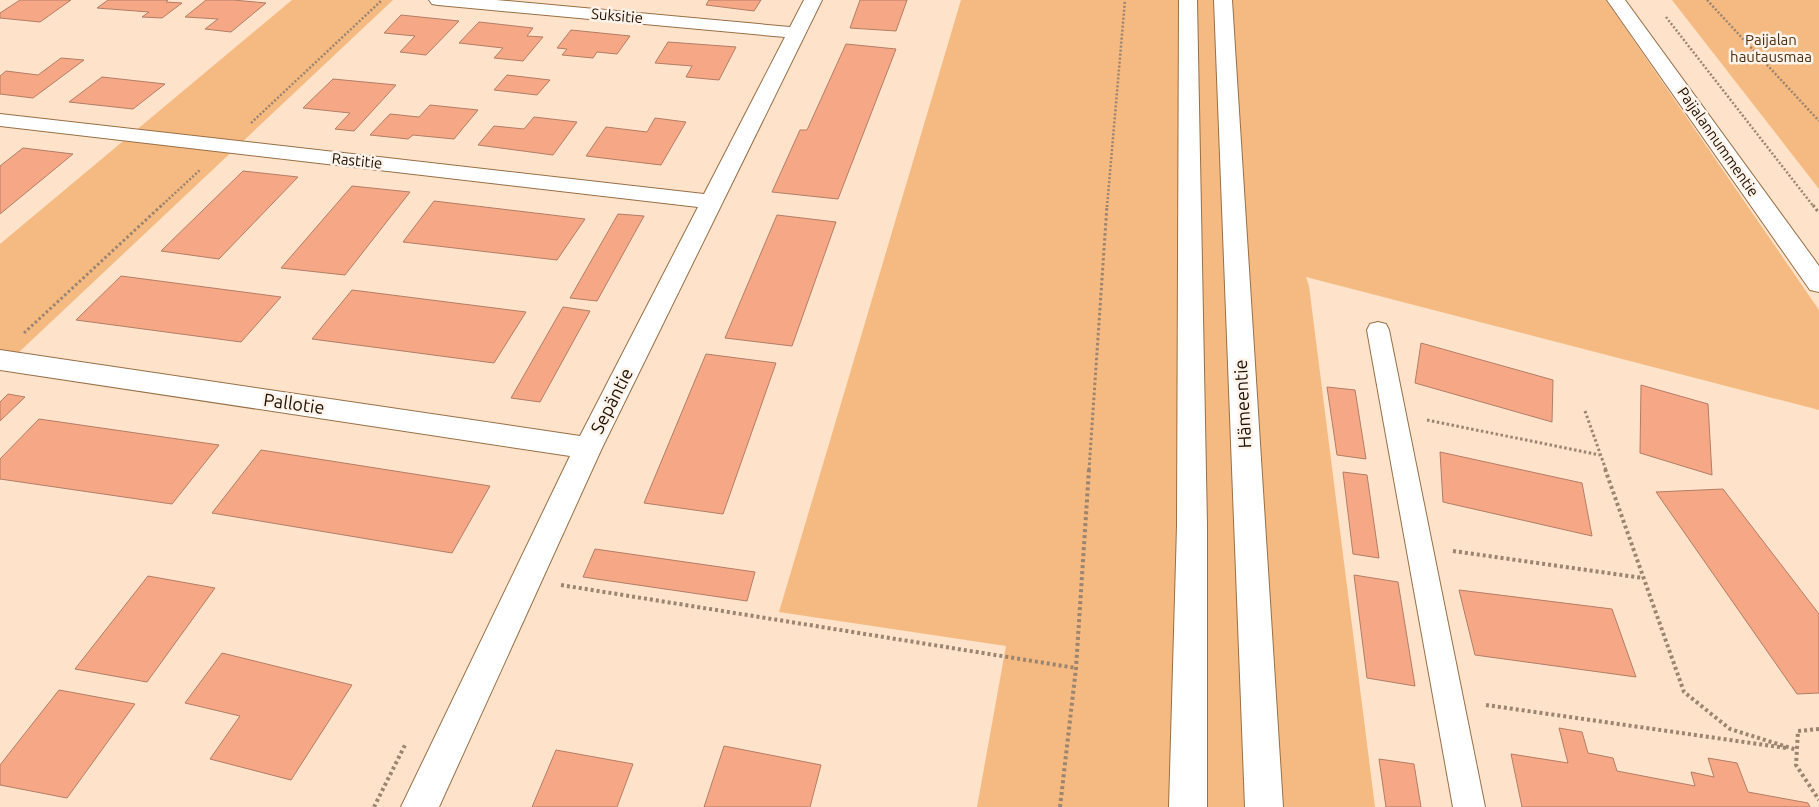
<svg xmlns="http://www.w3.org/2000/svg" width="1819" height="807" font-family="Ubuntu,sans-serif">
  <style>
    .green { fill: #f5ba81 }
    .building { fill: #f6a886; stroke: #b37d65 }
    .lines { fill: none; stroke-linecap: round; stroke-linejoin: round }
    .lane-casing { stroke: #986f47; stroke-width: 2 }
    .street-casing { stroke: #986f47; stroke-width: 2 }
    .primary-casing { stroke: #986f47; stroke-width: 2 }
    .path-far2 { stroke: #9b8470; stroke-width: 2.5; stroke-dasharray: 2 2; stroke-linecap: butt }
    .path-far1 { stroke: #9b8470; stroke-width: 3; stroke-dasharray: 2.5 2.5; stroke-linecap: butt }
    .path { stroke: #9b8470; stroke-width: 4; stroke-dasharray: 3 3; stroke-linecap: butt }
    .lane { fill: #fff; fill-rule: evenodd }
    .street { fill: #fff; fill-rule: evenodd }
    .primary { fill: #fff; fill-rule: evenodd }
    .labels { text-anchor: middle; stroke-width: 5; stroke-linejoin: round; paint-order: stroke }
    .far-street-label { font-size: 15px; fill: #211102; stroke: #fdf3eb }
    .far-park-label { font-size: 15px; fill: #4e2f0e; stroke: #fdf3eb }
    .street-label { font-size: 18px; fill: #211102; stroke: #fdf3eb }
  </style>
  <rect width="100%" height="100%" fill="#fee2c9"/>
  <path class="green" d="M292,0H393L0,370V244Z
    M961,0H1606L1819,310V410L1306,277L1309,286L1375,807H977L1006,646L779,612Z
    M1672,0H1819V189Z"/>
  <path class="building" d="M20,0H71L40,22L0,18V13Z
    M108,0H168L166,2L182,3L162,18L142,17L149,12L97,8Z
    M206,0H233L266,3L231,32L205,29L218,19L185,17Z
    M709,0H761L754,11L706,5Z
    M860,0H907L896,31L850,28Z
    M401,15L459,21L426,55L400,52L415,36L384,33Z
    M479,22L533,28L527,36L543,37L523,61L494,58L503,48L459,43Z
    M571,30L630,36L617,54L597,52L593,58L562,55L567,49L557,48Z
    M668,42L736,47L719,80L686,77L692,66L655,63Z
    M846,44L896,49L838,199L772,192L800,130H807Z
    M61,58L84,60L33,98L0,94V76L6,71L38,75Z
    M507,75L550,80L537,95L494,90Z
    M102,77L165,84L133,109L69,102Z
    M333,79L396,85L354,131L335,129L350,113L303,108Z
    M430,105L478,110L454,139L413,135L408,139L370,135L390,114L419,117Z
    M534,117L577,122L553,155L478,145L494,126L524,129Z
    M655,118L686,122L661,165L586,156L606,127L647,132Z
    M23,148L73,154L0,214V166Z
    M243,171L298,177L219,259L161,251Z
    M352,186L410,192L345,275L281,268Z
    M434,201L585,219L557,260L403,242Z
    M618,214L644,216L597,301L570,298Z
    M777,215L836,222L792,346L725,338Z
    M121,276L281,297L241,342L76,320Z
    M352,290L526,312L494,363L312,339Z
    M563,307L590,311L540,402L511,398Z
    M1421,343L1553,380L1552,422L1415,383Z
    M706,354L776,363L723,514L644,503Z
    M1641,385L1708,404L1712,475L1640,453Z
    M1327,387L1355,390L1366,459L1337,455Z
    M8,394L25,397L0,421V402Z
    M39,419L219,445L172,504L0,479V459Z
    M261,450L490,486L452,553L212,513Z
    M1440,452L1582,483L1592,536L1443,502Z
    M1343,472L1367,475L1379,558L1353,554Z
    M1723,489L1819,614V693L1797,694L1656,492Z
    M595,549L755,572L747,601L583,577Z
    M1354,575L1398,582L1415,686L1367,678Z
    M148,576L215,588L147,682L75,669Z
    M1459,590L1612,609L1636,677L1475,655Z
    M222,653L352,685L291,780L210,759L240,716L185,703Z
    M59,690L135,704L67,798L0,785V765Z
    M1559,728L1582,732L1588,753L1613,758L1617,771L1695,786L1691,772L1714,777L1708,758L1737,763L1748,792L1808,803L1810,807H1522L1511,754L1568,763Z
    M724,746L821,765L810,807H704Z
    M556,750L633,764L617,807H532Z
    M1379,759L1414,764L1421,807H1386Z"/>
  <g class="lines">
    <g class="lane-casing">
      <path id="lane" d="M1378,322L1386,324L1389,330L1485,807H1453L1367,330L1370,324Z"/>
    </g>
    <g class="street-casing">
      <path id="street" d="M429,0H496L790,27L804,0H822L602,448L439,807H401L570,456L0,370V350L580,436L698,207L0,126V114L704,194L785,37L438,5L432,4Z
        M1607,0H1625L1819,266V292L1810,290Z"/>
    </g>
    <g class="primary-casing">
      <path id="primary" d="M1179,0H1197L1207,526V807H1169L1177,526Z
        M1214,0H1232L1283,807H1245Z"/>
    </g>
    <path class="path-far2" d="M1707,0L1819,121
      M1666,17L1814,207
      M251,123L382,0
      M160,207L201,169
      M1107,207L1125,0"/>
    <path class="path-far1" d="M1813,205L1819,213
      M24,333L162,205
      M1585,411L1606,470
      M1427,420L1600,455
      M1089,470L1107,205"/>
    <path class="path" d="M1605,469L1684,692L1730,729L1797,750
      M1453,551L1643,578
      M561,585L1076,668
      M1486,705L1786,748
      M1819,729L1798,731L1796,765L1819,800
      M374,807L405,745
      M1060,807L1076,668L1089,469"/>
    <use href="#lane" class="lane"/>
    <use href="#street" class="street"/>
    <use href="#primary" class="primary"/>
  </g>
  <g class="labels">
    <g class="far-street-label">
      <text transform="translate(617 16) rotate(5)" y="5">Suksitie</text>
      <text transform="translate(1718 142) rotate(55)" y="5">Paijalannummentie</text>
      <text transform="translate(357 161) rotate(6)" y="5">Rastitie</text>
    </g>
    <g class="far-park-label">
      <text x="1771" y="45">Paijalan<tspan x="1771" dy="17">hautausmaa</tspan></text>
    </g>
    <g class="street-label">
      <text transform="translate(612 401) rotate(-63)" y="6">Sepäntie</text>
      <text transform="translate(294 404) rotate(8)" y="6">Pallotie</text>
      <text transform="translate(1243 404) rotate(-93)" y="6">Hämeentie</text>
    </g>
  </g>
</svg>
